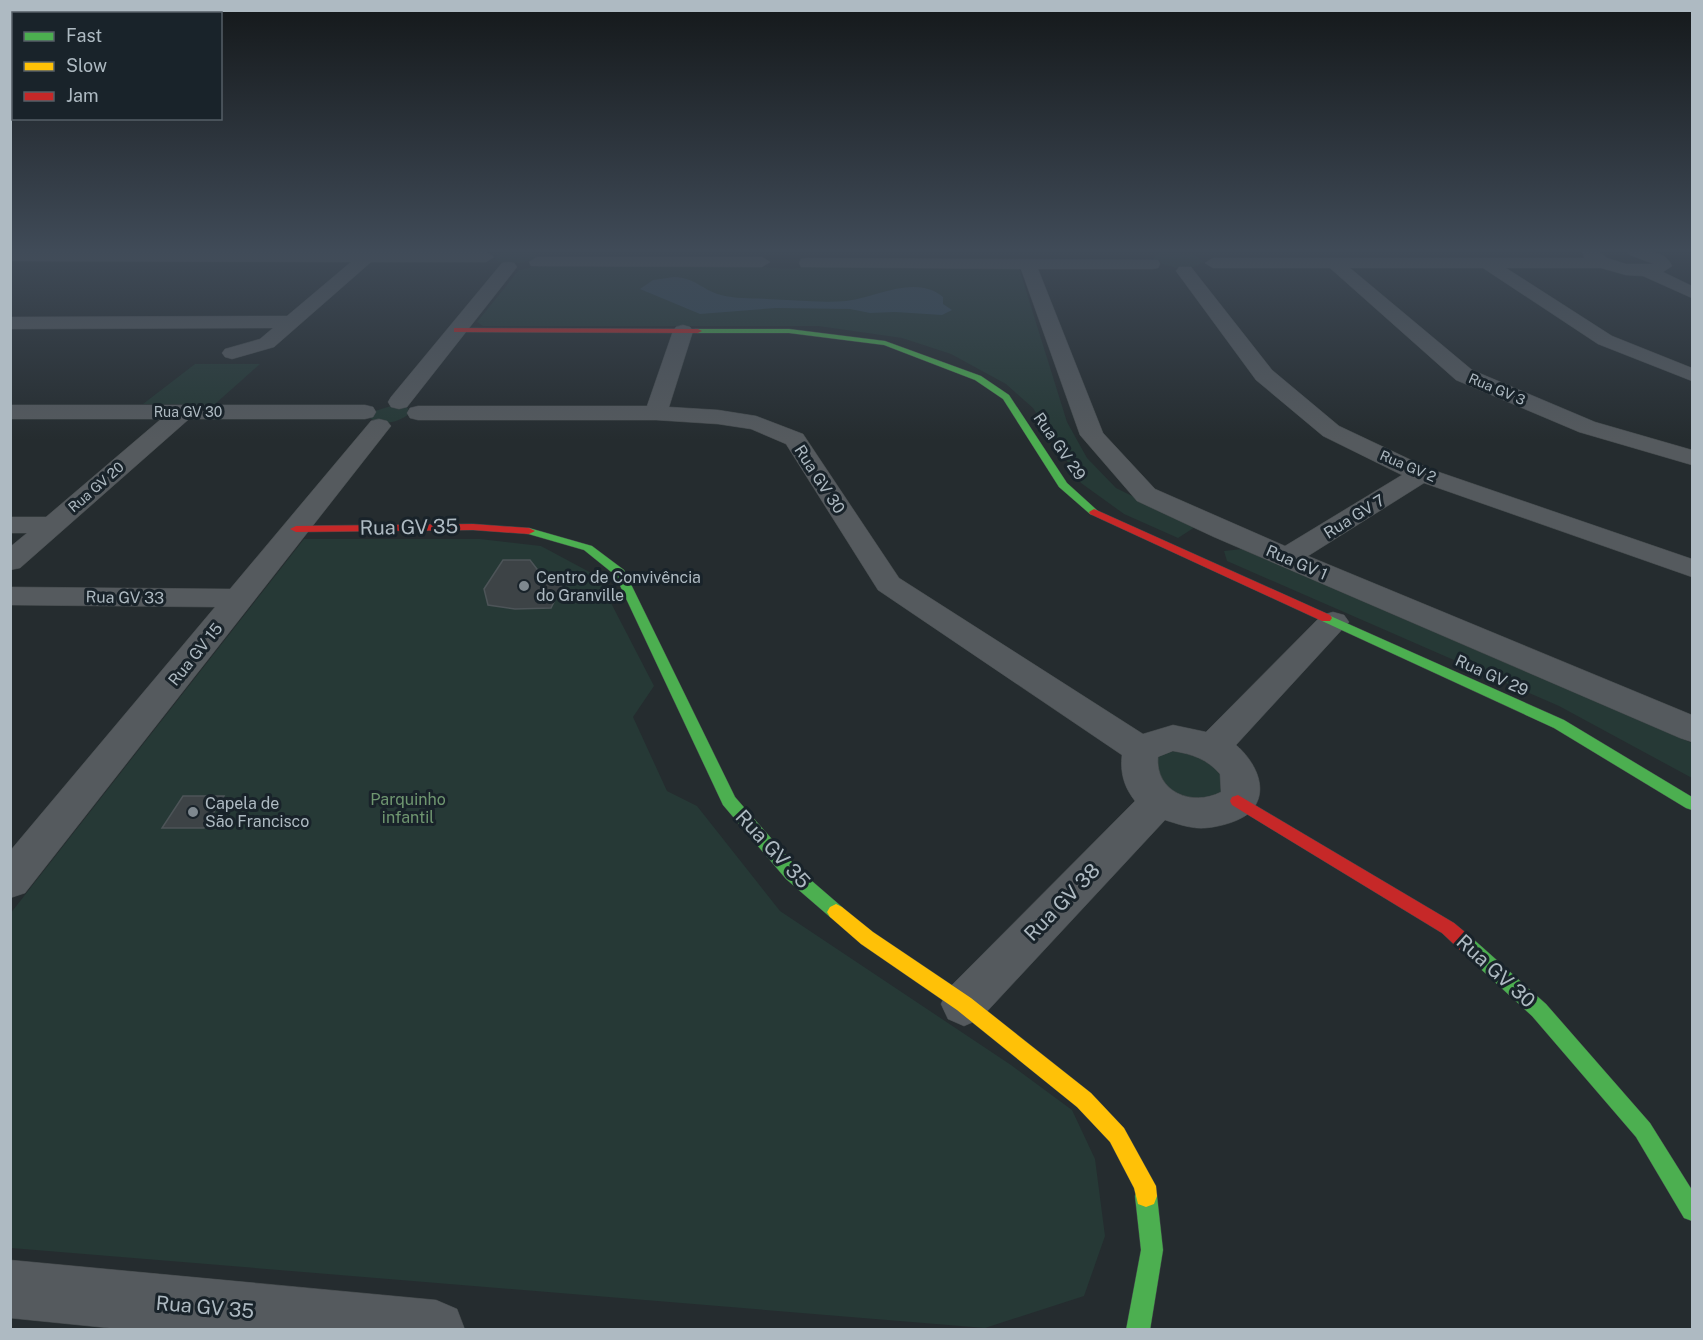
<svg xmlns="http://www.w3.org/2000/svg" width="1703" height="1340" font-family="'Public Sans',sans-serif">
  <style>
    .green { fill: #263936 }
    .water { fill: #344957 }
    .building { fill: #3d4346; stroke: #4d5458; stroke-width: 1.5 }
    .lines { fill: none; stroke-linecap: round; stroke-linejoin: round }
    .street-casing { stroke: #42484a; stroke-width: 1 }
    .fast-casing { stroke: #42484a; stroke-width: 1 }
    .slow-casing { stroke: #42484a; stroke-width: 1 }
    .jam-casing { stroke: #42484a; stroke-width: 1 }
    .street { fill: #555a5e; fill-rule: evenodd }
    .fast { fill: #4caf50; fill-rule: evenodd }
    .slow { fill: #ffc107; fill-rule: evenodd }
    .jam { fill: #c62828; fill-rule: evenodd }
    .poi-dot { fill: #7e888f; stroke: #19232a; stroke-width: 2 }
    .labels { text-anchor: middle; stroke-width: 6; stroke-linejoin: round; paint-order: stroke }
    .far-street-label { font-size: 14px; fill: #aebac2; stroke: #19232a }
    .street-label { font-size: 16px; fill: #aebac2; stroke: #19232a }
    .poi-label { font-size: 16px; fill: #aebac2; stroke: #19232a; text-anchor: start }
    .park-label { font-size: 16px; fill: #6f9670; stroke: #19232a }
    .near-street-label { font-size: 20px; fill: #aebac2; stroke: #19232a }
  </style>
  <rect width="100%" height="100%" fill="#252c2f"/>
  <path class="green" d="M505,252H534L537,256C526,264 508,266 495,260L496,256Z
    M1163,252L1192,254L1203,261C1193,273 1165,268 1154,259L1156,254Z
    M539,266L757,267L791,269L810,266L1019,268L1067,422L1087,458L1116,488L1195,527L1178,538L1124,514L1081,483L1033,408L1006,384L951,354L902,338L818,326H483L477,322L519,270Z
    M195,364H260L214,405L143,404Z
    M391,406L407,407L410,413C400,422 382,427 370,418L375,411Z
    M304,539H480L541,546L597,576L654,686L633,717L667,791L697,806L780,911L1011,1065L1072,1110L1095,1159L1105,1236L1084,1296L985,1328L11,1248L10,914Z
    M1242,549L1692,743V778L1559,706L1227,561L1224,551Z
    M1180,749L1219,765L1226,789L1206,803L1163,790L1156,759L1162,754Z"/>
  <path class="water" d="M674,277C696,278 702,290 721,295C736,299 752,298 767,299C793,300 820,303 846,301C877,297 916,274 943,297V304L952,310L942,315L895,312L870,313L850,309L776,308L700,314L640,289L653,280Z"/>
  <path class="building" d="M503,560H530L547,582H564L551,608L515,609L488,605L484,589Z
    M183,796H224L204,828H162Z"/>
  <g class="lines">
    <g class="street-casing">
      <path id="street" d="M10,252H486L494,257L486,262H371L274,347L232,359L225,357L222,353L225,349L260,339L273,328L10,329V317L287,316L351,262L10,261Z
        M1583,252H1599L1607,258L1626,264H1654L1630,255L1628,252C1646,252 1663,248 1672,266L1663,272L1692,286V298L1643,276L1626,275L1601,268H1506L1612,336L1692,368V381L1598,344L1483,268H1350L1472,370L1595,422L1692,450V465L1579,432L1456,380L1330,268H1213L1205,263L1213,258H1584Z
        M537,257H762L770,262L762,267L531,266L529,262Z
        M807,258L1158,260L1160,264L1158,268L1152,269H1038L1103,433L1155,489L1285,546L1402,475L1323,436L1256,380L1176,271L1179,267H1191L1272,370L1339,426L1430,469L1692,559V577L1424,483L1308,556L1692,715V742L1680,738L1214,537L1137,501L1080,435L1021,269L801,267L799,263L801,259Z
        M508,262L514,263L517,267L407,407L399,409L391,407L388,402L391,397L502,263Z
        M683,325L690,327L693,331L669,407L718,410L756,416L803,434L899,578L1143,734L1173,725L1206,732L1322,615L1333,612L1344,615L1349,622L1236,745C1254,760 1270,789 1252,810C1243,821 1219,827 1205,828C1191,829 1178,824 1165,820L980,1019L964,1026L948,1019L941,1004L948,989L1135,801C1124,787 1120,773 1122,755L878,590L786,444L751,429L718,424L656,420H418L410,418L407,413L410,408L418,406H647L673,331L676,327ZM1173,751C1192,754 1207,759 1220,774L1221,792C1192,807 1155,792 1158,757Z
        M10,405H365L373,407L376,412L373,417L365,419H189L20,568L10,570V547L27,533H10V517H46L161,419H10Z
        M379,419L387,421L391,426L387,431L25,893L10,898V851L215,607L10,605V587L230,589L371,421Z
        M10,1260L436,1300L457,1309L465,1330H129L10,1318Z"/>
    </g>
    <g class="fast-casing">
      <path id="fast" d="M695,329H789L885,341L981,376L1009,395L1067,483L1099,512L1094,515L1090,514L1059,487L1003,399L975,380L884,345L789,333H698L694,331Z
        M529,528L592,546L624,570L735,797L798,869L842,907L845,912L842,917L836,920L830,917L786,879L723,805L615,575L584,550L525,533V529Z
        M1326,614L1564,720L1692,797V810L1686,808L1554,728L1322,621L1320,618L1322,615Z
        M1466,936L1472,938L1546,1004L1650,1123L1692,1190V1221L1684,1218L1636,1137L1532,1016L1460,950L1457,944L1460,938Z
        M1146,1185L1154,1188L1157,1196L1163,1250L1150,1330H1126L1141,1250L1135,1196L1138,1188Z"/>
    </g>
    <g class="slow-casing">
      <path id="slow" d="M836,904L842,907L873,932L971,998L1091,1093L1124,1128L1156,1186L1157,1196L1154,1204L1146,1207L1138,1204L1134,1188L1110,1142L1077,1107L957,1010L861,944L830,917L827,912L830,907Z"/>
    </g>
    <g class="jam-casing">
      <path id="jam" d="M454,328L698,329L702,331L698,333L457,332H454Z
        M1094,509L1330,615L1332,618L1330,621H1322L1090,514L1089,512Z
        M473,524L529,528L535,531L529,534L473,530L296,532L290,529L296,526Z
        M1238,795L1454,923L1472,938L1475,944L1472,950L1466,952L1460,950L1442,933L1232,805L1230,801L1232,797Z"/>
    </g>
    <use href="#street" class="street"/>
    <use href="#fast" class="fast"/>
    <use href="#slow" class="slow"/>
    <use href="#jam" class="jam"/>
  </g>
  <linearGradient id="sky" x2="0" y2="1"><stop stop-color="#14181a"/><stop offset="0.57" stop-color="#404b58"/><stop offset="1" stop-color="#404b58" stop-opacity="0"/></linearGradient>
  <rect width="1703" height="440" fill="url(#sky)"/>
  <g class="poi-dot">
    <circle cx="524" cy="586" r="6"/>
    <circle cx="193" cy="812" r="6"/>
  </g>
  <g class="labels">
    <g class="far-street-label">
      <text transform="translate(1497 389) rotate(23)" y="5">Rua GV 3</text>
      <text x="188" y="417">Rua GV 30</text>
      <text transform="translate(1408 466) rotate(23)" y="5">Rua GV 2</text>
      <text transform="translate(96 487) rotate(-41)" y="5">Rua GV 20</text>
    </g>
    <g class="street-label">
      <text transform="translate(1060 446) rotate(55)" y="6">Rua GV 29</text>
      <text transform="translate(820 479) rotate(57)" y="6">Rua GV 30</text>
      <text transform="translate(1354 516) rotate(-32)" y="6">Rua GV 7</text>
      <text transform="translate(1297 562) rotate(23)" y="6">Rua GV 1</text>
      <text transform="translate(125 597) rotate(1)" y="6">Rua GV 33</text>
      <text transform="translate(195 654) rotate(-51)" y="6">Rua GV 15</text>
      <text transform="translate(1492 675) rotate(24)" y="6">Rua GV 29</text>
    </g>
    <g class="poi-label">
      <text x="536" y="583">Centro de Convivência<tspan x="536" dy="18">do Granville</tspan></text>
      <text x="205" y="809">Capela de<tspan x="205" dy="18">São Francisco</tspan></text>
    </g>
    <g class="park-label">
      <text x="408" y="805">Parquinho<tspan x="408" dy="18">infantil</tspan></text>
    </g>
    <g class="near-street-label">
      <text transform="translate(409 527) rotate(-1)" y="7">Rua GV 35</text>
      <text transform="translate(773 849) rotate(47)" y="7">Rua GV 35</text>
      <text transform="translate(1062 902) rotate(-46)" y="7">Rua GV 38</text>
      <text transform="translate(1496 971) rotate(42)" y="7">Rua GV 30</text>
      <text transform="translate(205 1307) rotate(5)" y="7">Rua GV 35</text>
    </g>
  </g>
  <rect width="1703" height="1340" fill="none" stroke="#aebac2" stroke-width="24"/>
  <rect x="12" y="12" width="210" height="108" fill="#19232a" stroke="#555f67" stroke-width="1.5"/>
  <rect x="24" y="32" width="30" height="9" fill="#4caf50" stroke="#555f67" stroke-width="1.5"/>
  <text x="66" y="42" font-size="18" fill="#aebac2">Fast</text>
  <rect x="24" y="62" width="30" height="9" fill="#ffc107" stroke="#555f67" stroke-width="1.5"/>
  <text x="66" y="72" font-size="18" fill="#aebac2">Slow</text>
  <rect x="24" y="92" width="30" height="9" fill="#c62828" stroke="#555f67" stroke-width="1.5"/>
  <text x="66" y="102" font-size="18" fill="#aebac2">Jam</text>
</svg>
